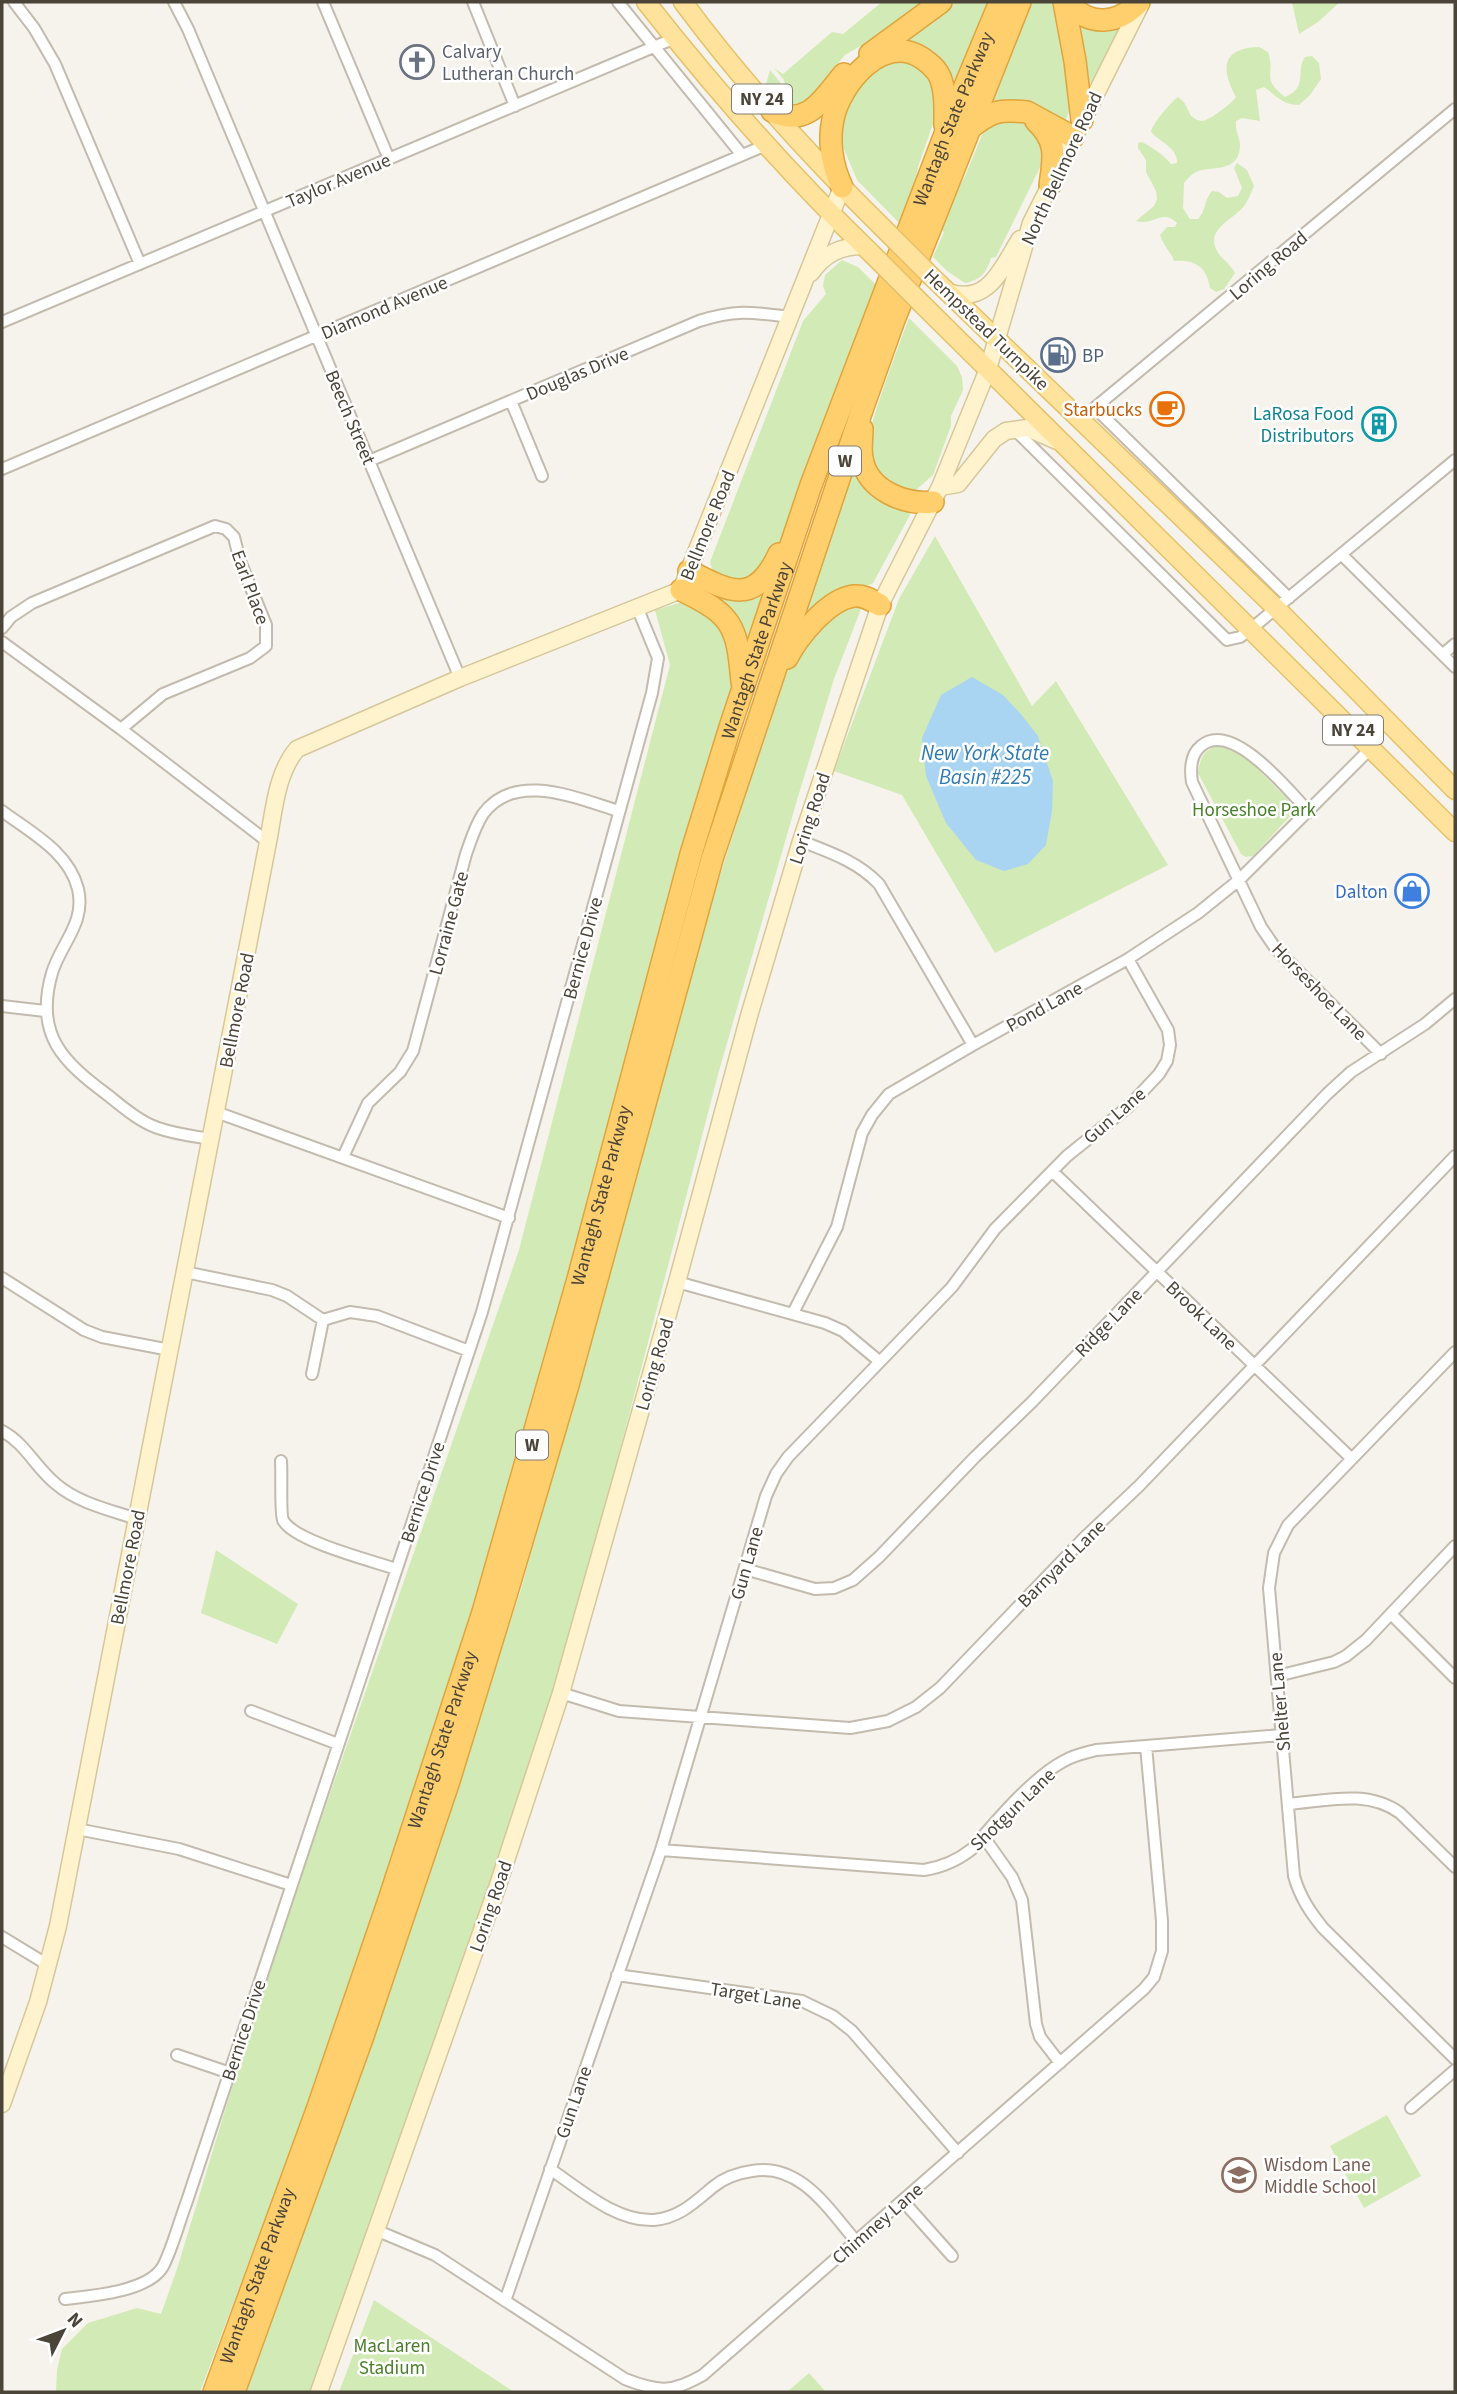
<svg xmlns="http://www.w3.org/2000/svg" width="1457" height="2394" font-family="'Source Sans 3',sans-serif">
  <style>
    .green { fill: #d2eab5 }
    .water { fill: #a9d4f2 }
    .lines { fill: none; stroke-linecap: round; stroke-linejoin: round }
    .street-casing { stroke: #c2bbae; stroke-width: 14 }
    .secondary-casing { stroke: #d6c79b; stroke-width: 19 }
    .primary-casing { stroke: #e6c16a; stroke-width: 21 }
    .highway-casing { stroke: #e0a43c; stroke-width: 24 }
    .street { stroke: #fff; stroke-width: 10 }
    .secondary { stroke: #fff3cd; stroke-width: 16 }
    .primary { stroke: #ffe39c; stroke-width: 18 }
    .highway { stroke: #ffcf6e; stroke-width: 21 }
    .primary-bridge-casing { stroke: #e6c16a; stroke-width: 21; stroke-linecap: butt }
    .primary-bridge { stroke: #ffe39c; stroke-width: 18 }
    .labels { text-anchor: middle; stroke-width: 5; stroke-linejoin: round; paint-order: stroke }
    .shield { fill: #fff; stroke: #817c74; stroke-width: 2 }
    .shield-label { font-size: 18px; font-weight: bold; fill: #4b4439 }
    .worship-label { font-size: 19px; fill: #5b616d; stroke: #fff; text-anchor: start }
    .street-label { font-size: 19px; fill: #4b4439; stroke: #fff }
    .service-label { font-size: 19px; fill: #4e5e75; stroke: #fff; text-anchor: start }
    .food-label { font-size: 19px; fill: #c56008; stroke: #fff; text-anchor: end }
    .culture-label { font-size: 19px; fill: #0d838f; stroke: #fff; text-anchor: end }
    .park-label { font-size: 19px; fill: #4a7f2a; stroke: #fff }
    .shop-label { font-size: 19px; fill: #366cbe; stroke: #fff; text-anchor: end }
    .education-label { font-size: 19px; fill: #785e54; stroke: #fff; text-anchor: start }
    .water-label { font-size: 21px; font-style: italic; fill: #2e7ab2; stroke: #fff }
  </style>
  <rect width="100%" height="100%" fill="#f6f3ec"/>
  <path class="green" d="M882,2H932L915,14L845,55L810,97L797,109L790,104L784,80L774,68L783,74L832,32L843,34Z
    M955,2H992L954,90L903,42L904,37L936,19Z
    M1028,2H1057C1063,34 1081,95 1064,124C1033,104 1028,97 990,105Z
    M1292,2H1340L1318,22L1299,34Z
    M1077,18L1119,27L1111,47L1090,84H1088Z
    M1259,47L1268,52C1276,74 1260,78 1285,97C1309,87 1295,71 1305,57L1312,56L1319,63L1321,79L1310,95L1299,105C1283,105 1277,96 1264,87L1256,90L1260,121L1242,118L1236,121C1235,133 1241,139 1240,147C1238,174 1211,165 1196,172C1191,174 1187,180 1184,183L1183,208L1190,219H1198C1206,211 1204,200 1212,191L1219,192L1227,198L1238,196L1242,188L1234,168L1237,163L1247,170L1254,186C1251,193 1248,201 1244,206C1233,220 1205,229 1217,251C1221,259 1230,263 1235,273L1224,289L1216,292L1210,288C1207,267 1195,259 1174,261C1171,252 1164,247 1160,235L1167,227H1175L1177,223C1162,208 1154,226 1136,221L1154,206L1157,199L1156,191L1146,172V160L1138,148V143L1142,142C1153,148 1163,154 1171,164L1177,163C1178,148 1160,142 1151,132C1152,124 1171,102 1178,97L1184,102L1191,116C1194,118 1198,121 1202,121C1209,121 1232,103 1236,97C1220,68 1222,48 1259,47Z
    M895,56L934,74L936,115L919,164L903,227L857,180L841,142L842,110L852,87Z
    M770,70L780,82L787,106L783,108L766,84Z
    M1000,119H1027L1047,153L996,257L991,258C986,274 980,280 965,283L947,271L933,257L944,232L938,227L966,174L982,135L989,126Z
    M842,260L858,267L880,289L837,385L773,561L748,582L714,575L710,562L803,321L826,294L823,286L825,275Z
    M909,318L957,366L962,377L963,390L951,416V426L933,475L916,490C892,490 873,479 867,454C863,438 901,340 909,318Z
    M857,445L910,511V515L873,583L865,587C841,580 823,604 806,618L801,617Z
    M935,536L1032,706L1056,681L1168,865L995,953L902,795L834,771L899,599Z
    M764,589L768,593L750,652L716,597L718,593Z
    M679,603L696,604L718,617L733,641L736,674L650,965L524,1437L416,1793L285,2165L200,2392H56L57,2370L62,2349L88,2323L137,2308L161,2314L177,2269L260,1995L519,1250L670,665L655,610Z
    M846,603L860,604L861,609L834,679L797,800L719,1071L556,1694L314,2392H246L361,2071L520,1593L712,901L769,720L784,676L810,637Z
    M1226,744L1236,747L1295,807L1294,812L1253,856L1246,857L1241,854L1198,773C1201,754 1206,747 1226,744Z
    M216,1550L298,1604L277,1644L201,1613Z
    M1387,2115L1421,2176L1364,2208L1330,2146Z
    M374,2300L514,2392H339Z
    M809,2373L826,2392H787Z"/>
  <path class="water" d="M972,677L1003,695L1020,713L1038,736L1053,781L1052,811L1046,845L1028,864L1004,871L976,860L946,823L926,776L922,738L941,695Z"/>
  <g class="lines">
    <g class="street-casing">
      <path id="street" d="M14,2L34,28L55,64L140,264
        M174,2L188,29L460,678
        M323,2L389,159
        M473,2L515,106
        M618,2L742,155
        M2,322L675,38
        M511,401L542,476
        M1095,408L1289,598
        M1080,420L1455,109
        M1015,430L1227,640L1240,637L1251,629L1455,460
        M369,461L699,321C736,309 752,312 790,317
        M2,469L766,145
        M1342,555L1455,667
        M2,628L11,617L32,603L215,526L226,529L234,537L240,561L266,625V646L250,658L163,694L121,729
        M2,642L121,729L268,842
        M1443,654L1455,644
        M2,811C30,832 69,852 78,889C86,923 61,943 52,973C34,1035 63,1062 109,1096C124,1108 140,1122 158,1128C175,1134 193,1136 210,1139
        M1309,812C1289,791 1232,719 1201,746C1190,755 1190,769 1192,782L1261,927L1276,949L1381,1054
        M801,841C829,852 857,861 879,884L973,1045
        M2,1006L45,1011
        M216,1112L509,1218
        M343,1157L368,1103L400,1072L413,1051L466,854C471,840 475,826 483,814C515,770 578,799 619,811
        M1052,1171L1352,1459
        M185,1272L272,1290L287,1296L323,1320L350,1312L377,1316L469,1351
        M2,1278L84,1330L102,1337L170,1350
        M677,1282L825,1323L843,1331L879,1361
        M793,1313L837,1227L862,1133L872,1115L889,1094L973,1045L1128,959L1198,913L1239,880L1371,748
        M1455,1352L1288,1525L1274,1553L1269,1588L1294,1876C1300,1897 1310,1912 1323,1928L1455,2059
        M312,1374L323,1320
        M2,1431C26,1444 35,1467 56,1484C78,1503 110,1510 137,1519
        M281,1461C282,1473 280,1514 283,1520C293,1541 373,1561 396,1569
        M745,1569L815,1589L834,1588L853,1580L879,1557L975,1457L1032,1402L1327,1094L1351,1072L1425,1024L1455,999
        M1391,1614L1455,1678
        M1277,1676L1334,1662L1346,1656L1366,1640L1455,1546
        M561,1693L619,1711L850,1728L888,1721L916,1707L940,1688L1084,1538L1139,1486L1455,1156
        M251,1711L338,1744
        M1288,1804C1326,1801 1367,1789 1400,1813L1455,1867
        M77,1829L179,1849L291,1885
        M983,1836L1012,1877L1022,1900L1036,2024L1040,2037L1060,2063
        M661,1850L924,1870C943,1867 957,1861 972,1849C995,1822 1033,1777 1064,1761C1074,1755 1085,1753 1096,1750L1281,1735
        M2,1937L48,1965
        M617,1975L802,2001L833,2016L852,2031L958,2153
        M177,2055L230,2073
        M1411,2108L1455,2070
        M550,2169C580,2189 616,2222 654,2220C679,2218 695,2202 713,2187C725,2177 737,2173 752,2171C800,2162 829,2210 856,2241
        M903,2201L952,2256
        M378,2231L435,2255L625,2379C658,2392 672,2393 703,2375L1144,1989L1154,1977L1162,1951V1921L1146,1746
        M65,2299C91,2296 146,2292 162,2268C171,2253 180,2219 187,2201L482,1312L652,693L658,658L637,607
        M505,2301L661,1850L766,1496L776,1474L788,1457L952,1287L995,1229L1067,1156L1128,1107L1159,1074L1167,1061L1170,1045L1168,1030L1128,959"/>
    </g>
    <g class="secondary-casing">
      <path id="secondary" d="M811,273C825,253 841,246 864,246
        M948,292C989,306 1002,267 1020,239
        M940,487L958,484L994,439L1006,431L1027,428L1057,441
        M2,2104L38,2002L58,1926L268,842C274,811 276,774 297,749L460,678L681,590L842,187
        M319,2392L498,1885L561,1693L677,1282L749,1016L801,841L880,605L940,487L988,369L1031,223L1141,4"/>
    </g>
    <g class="primary-casing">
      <path id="primary" d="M646,2C716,91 791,176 872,254
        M683,2C742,82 811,157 882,227
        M932,277L1276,608L1455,790
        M921,303L1455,832"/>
    </g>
    <g class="highway-casing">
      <g id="highway">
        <path d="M1064,2L1075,61L1082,120"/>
        <path d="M1068,2C1089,28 1119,24 1139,2"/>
        <path d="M870,54L941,2"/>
        <path d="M772,111C808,129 823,98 844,74"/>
        <path d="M1036,121C1058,142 1054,157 1050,185"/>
        <path d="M969,129C991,111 999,109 1027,112L1073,137"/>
        <path d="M842,187C832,165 828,143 833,119C840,84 883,32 922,58C929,63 936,68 940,77C946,92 945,109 945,125"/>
        <path d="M862,429C862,438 860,449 862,458C867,490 904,505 933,502"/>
        <path d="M689,571C731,593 755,605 779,554"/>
        <path d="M681,590C733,615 737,625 742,682"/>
        <path d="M787,658C798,637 828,599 854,596C864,595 871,600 880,605"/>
        <path id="s1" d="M214,2392L318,2107L389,1900L483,1612L578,1279L691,854L731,724L811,485L947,129L1000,2"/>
        <path d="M234,2392L362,2039L448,1784L507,1592L568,1385L712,859L863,407L894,320L1020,2"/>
      </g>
    </g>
    <use href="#street" class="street"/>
    <use href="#secondary" class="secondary"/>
    <use href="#primary" class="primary"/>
    <use href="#highway" class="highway"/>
    <g class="primary-bridge-casing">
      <path id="primary-bridge" d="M882,227L932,277
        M872,254L921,303"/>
    </g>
    <use href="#primary-bridge" class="primary-bridge"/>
  </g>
  <defs>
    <g id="church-ring" transform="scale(1.75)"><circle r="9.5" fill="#fff" stroke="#6b7280" stroke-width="1.5"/><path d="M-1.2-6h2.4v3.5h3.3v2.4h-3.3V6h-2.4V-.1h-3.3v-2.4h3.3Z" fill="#6b7280"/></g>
    <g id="fuel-ring" transform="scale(1.75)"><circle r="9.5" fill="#fff" stroke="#5c6f8a" stroke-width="1.5"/><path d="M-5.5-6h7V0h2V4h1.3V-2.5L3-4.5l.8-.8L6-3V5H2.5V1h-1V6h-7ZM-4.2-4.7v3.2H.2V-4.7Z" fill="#5c6f8a"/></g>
    <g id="cafe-ring" transform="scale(1.75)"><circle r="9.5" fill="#fff" stroke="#e8710a" stroke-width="1.5"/><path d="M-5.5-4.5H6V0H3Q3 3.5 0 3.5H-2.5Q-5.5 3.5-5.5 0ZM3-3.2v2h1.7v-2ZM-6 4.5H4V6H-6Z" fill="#e8710a"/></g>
    <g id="building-ring" transform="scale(1.75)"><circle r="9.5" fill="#fff" stroke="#0f9aa8" stroke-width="1.5"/><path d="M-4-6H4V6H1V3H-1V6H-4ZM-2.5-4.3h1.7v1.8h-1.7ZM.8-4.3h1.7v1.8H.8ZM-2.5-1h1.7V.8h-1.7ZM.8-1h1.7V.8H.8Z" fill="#0f9aa8"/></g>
    <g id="shop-ring" transform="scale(1.75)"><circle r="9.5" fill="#fff" stroke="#3f7fe0" stroke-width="1.5"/><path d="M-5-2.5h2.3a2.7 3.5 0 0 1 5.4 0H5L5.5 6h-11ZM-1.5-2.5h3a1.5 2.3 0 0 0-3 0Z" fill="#3f7fe0"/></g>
    <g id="school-ring" transform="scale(1.75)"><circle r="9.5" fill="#fff" stroke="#8d6e63" stroke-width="1.5"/><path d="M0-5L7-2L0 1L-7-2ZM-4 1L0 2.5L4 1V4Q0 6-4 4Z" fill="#8d6e63"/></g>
  </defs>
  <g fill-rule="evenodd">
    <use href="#church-ring" x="417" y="62"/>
    <use href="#fuel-ring" x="1058" y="355"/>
    <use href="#cafe-ring" x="1167" y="409"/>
    <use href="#building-ring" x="1379" y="424"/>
    <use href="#shop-ring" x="1412" y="891"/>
    <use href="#school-ring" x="1239" y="2175"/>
  </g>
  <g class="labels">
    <g class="shield">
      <rect x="732" y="84.5" width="60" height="29" rx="5"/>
      <rect x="829" y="446.5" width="32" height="29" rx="5"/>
      <rect x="1323" y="715.5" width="60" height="29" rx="5"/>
      <rect x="516" y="1430.5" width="32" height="29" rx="5"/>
    </g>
    <g class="shield-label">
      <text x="762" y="105">NY 24</text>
      <text x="845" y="467">W</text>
      <text x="1353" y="736">NY 24</text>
      <text x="532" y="1451">W</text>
    </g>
    <g class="worship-label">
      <text x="442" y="58">Calvary<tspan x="442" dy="22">Lutheran Church</tspan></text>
    </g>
    <g class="street-label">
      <text dy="7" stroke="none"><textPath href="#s1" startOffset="2392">Wantagh State Parkway</textPath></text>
      <text transform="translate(1061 168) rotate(-65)" y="7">North Bellmore Road</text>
      <text transform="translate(338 180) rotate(-23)" y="7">Taylor Avenue</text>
      <text transform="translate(1268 265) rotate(-40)" y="7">Loring Road</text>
      <text transform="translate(384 307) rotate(-23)" y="7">Diamond Avenue</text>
      <text transform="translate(987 329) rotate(44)" y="7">Hempstead Turnpike</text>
      <text transform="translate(577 373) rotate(-23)" y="7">Douglas Drive</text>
      <text transform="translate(351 417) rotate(67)" y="7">Beech Street</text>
      <text transform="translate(707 525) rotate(-68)" y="7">Bellmore Road</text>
      <text transform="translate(251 587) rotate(70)" y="7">Earl Place</text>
      <text dy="7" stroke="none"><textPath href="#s1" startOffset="1825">Wantagh State Parkway</textPath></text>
      <text transform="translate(809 818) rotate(-72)" y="7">Loring Road</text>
      <text transform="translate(448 923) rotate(-75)" y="7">Lorraine Gate</text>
      <text transform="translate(582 948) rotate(-75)" y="7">Bernice Drive</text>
      <text transform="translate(1320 991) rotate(46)" y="7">Horseshoe Lane</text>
      <text transform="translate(1044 1006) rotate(-29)" y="7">Pond Lane</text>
      <text transform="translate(236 1010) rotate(-79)" y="7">Bellmore Road</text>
      <text transform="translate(1114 1115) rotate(-41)" y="7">Gun Lane</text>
      <text dy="7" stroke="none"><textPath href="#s1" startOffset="1258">Wantagh State Parkway</textPath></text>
      <text transform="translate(1202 1315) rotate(44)" y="7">Brook Lane</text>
      <text transform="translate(1108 1322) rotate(-46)" y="7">Ridge Lane</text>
      <text transform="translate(654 1364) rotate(-74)" y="7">Loring Road</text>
      <text transform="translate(422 1492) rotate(-72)" y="7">Bernice Drive</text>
      <text transform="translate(746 1563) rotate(-74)" y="7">Gun Lane</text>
      <text transform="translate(1061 1563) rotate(-45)" y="7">Barnyard Lane</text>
      <text transform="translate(127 1567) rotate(-79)" y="7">Bellmore Road</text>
      <text transform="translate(1279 1702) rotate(-95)" y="7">Shelter Lane</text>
      <text dy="7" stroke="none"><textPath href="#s1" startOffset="691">Wantagh State Parkway</textPath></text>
      <text transform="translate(1012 1809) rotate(-44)" y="7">Shotgun Lane</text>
      <text transform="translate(490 1906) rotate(-71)" y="7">Loring Road</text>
      <text transform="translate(756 1995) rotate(9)" y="7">Target Lane</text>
      <text transform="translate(243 2030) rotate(-72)" y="7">Bernice Drive</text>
      <text transform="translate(573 2102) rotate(-71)" y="7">Gun Lane</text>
      <text transform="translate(877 2223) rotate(-41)" y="7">Chimney Lane</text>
      <text dy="7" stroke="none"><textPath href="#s1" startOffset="124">Wantagh State Parkway</textPath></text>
    </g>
    <g class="service-label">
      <text x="1082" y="362">BP</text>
    </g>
    <g class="food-label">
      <text x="1142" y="416">Starbucks</text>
    </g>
    <g class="culture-label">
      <text x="1354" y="420">LaRosa Food<tspan x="1354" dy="22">Distributors</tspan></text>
    </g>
    <g class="park-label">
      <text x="1254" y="816">Horseshoe Park</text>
      <text x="392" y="2352">MacLaren<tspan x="392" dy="22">Stadium</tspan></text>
    </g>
    <g class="shop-label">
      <text x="1388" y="898">Dalton</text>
    </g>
    <g class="education-label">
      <text x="1264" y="2171">Wisdom Lane<tspan x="1264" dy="22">Middle School</tspan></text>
    </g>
    <g class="water-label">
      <text x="985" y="760">New York State<tspan x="985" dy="24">Basin #225</tspan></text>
    </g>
  </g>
  <rect width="1457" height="2394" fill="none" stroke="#4b4439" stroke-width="7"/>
  <g transform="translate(63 2331) rotate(48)" stroke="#ffffff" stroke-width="5" paint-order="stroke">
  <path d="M0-5L12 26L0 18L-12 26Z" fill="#4b4439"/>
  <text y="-10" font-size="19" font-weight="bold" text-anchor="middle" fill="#4b4439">N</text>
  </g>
</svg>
